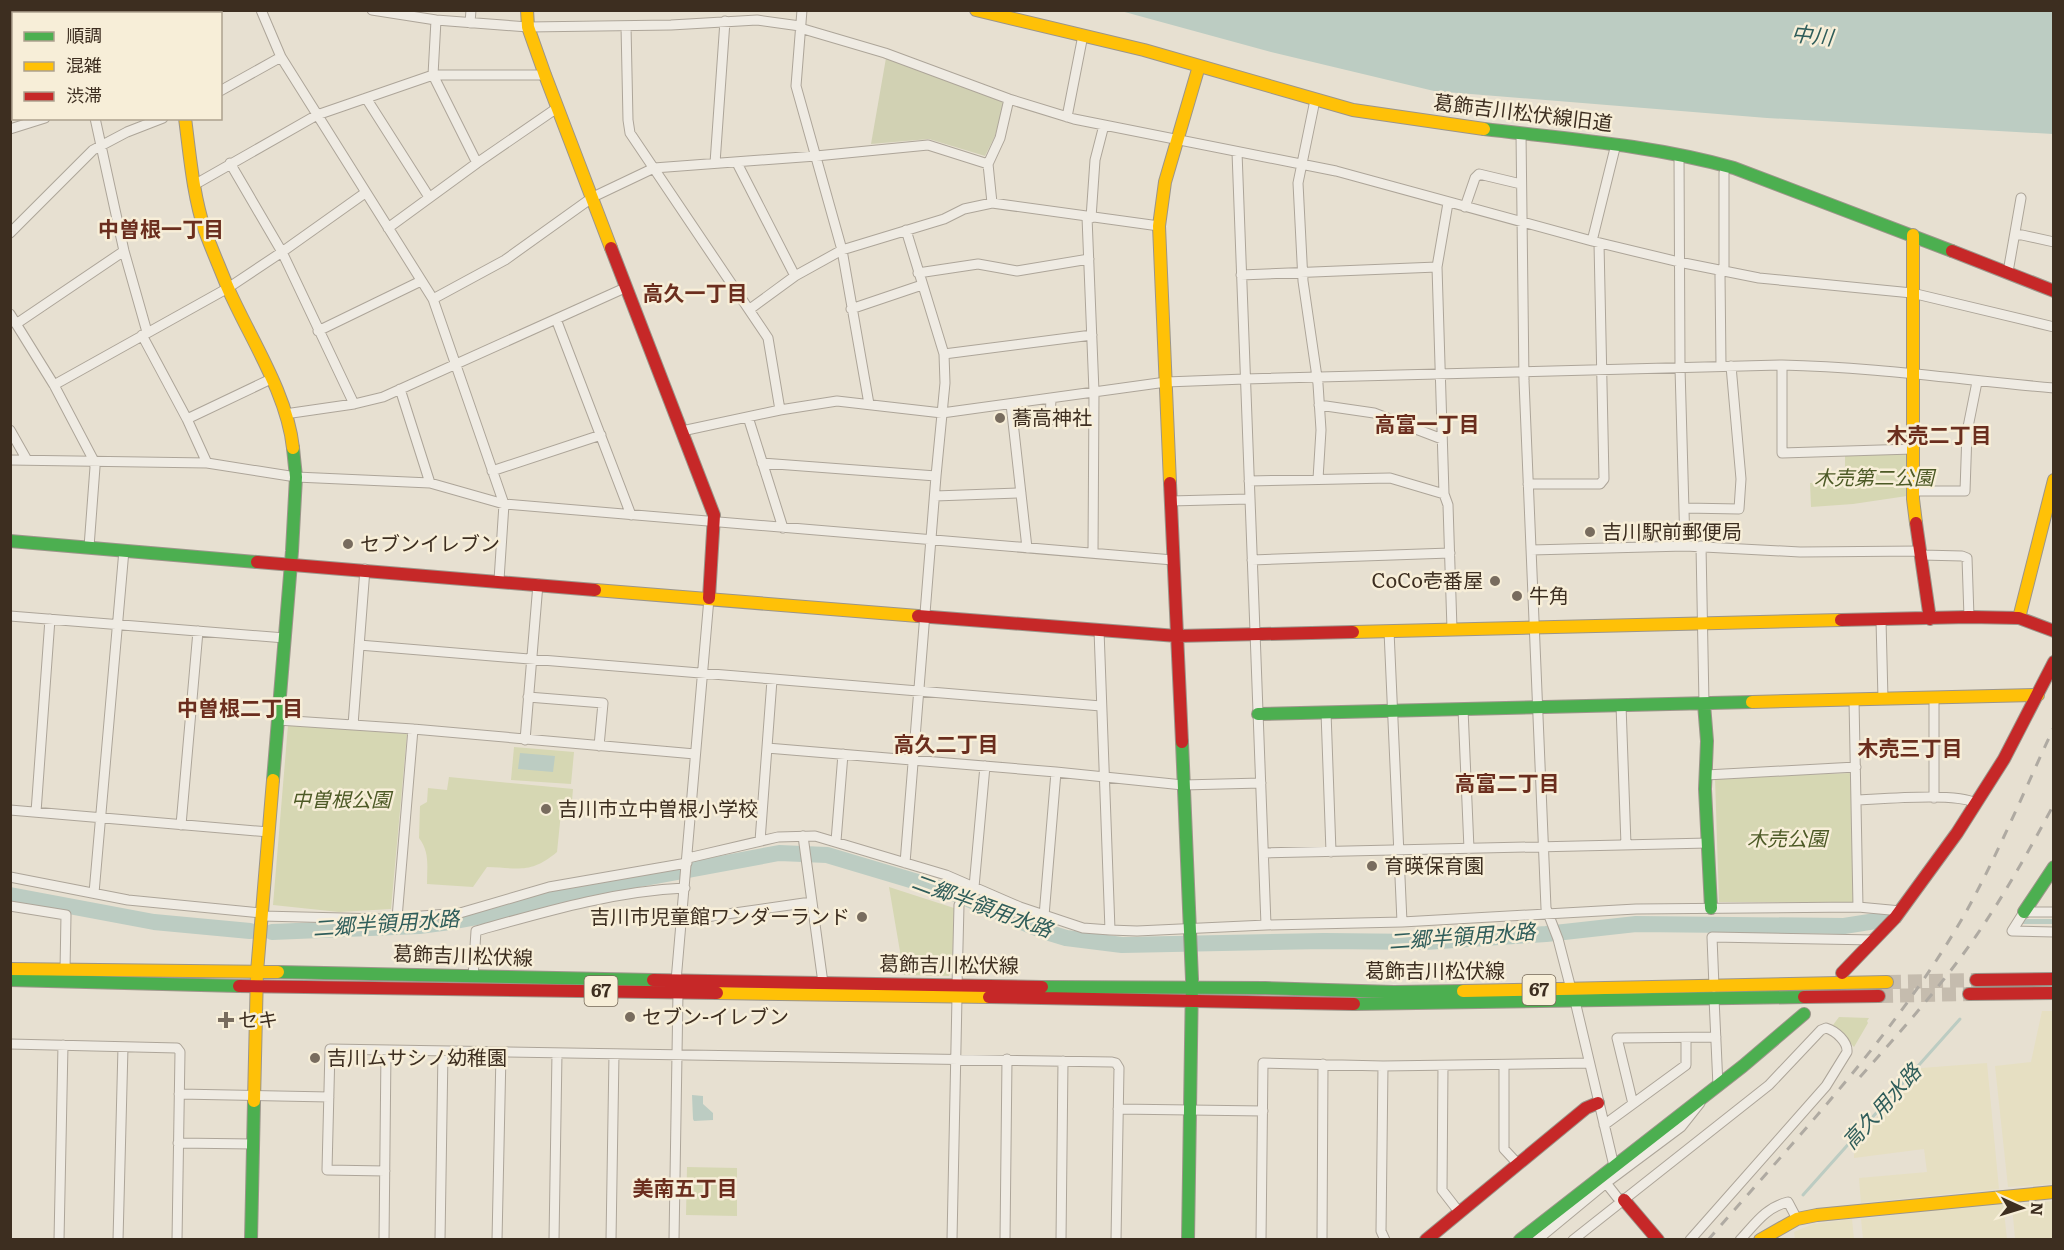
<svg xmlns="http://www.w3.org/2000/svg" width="2064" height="1250" font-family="Literata,'Noto Sans JP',serif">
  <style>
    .farmland { fill: #e6dfc2 }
    .green { fill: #d6d7b3 }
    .cemetery { fill: #d1d1b3 }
    .water { fill: #bcccc2 }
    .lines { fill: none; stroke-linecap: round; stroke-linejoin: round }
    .stream { stroke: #bcccc2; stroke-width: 3 }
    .river { stroke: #bcccc2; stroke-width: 16 }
    .primary-tunnel { stroke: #c5bcae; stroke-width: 14; stroke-dasharray: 14 7; stroke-linecap: butt }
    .street-casing { stroke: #ada599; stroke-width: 11 }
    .fast-casing { stroke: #9c958a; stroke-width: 14 }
    .slow-casing { stroke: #9c958a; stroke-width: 14 }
    .jam-casing { stroke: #9c958a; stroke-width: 14 }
    .street { stroke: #efebe3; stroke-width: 9 }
    .fast { stroke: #4caf50; stroke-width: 12 }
    .slow { stroke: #ffc107; stroke-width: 12 }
    .jam { stroke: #c62828; stroke-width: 12 }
    .rail { stroke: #afaaa2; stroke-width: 3; stroke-dasharray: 10 10; stroke-linecap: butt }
    .poi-dot { fill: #786c5e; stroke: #f7eed8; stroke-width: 2 }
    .labels { text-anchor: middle; stroke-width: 5; stroke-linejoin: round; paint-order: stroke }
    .shield { fill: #f7eed8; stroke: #756857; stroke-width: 1.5 }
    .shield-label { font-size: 18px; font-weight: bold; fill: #3d2e20 }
    .street-label { font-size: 20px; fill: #3d2e20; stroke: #f7eed8 }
    .poi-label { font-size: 20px; fill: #3d2e20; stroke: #f7eed8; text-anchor: start }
    .park-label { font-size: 20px; font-style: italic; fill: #4d5a26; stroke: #f7eed8 }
    .water-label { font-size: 21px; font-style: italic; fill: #2f5d5a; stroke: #f7eed8 }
    .neighbourhood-label { font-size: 21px; font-weight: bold; fill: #6b2e1e; stroke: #f7eed8 }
  </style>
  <rect width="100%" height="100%" fill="#e7e0d1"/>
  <path class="farmland" d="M2042,1011H2053V1184L2008,1187L1995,1066L2031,1062Z
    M1987,1063L1999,1189L1861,1203L1859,1178L1927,1172L1924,1149L1854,1158V1143L1921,1068Z
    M2053,1201V1239H2015L2012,1205Z
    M2003,1202L2007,1239H1863L1861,1219Z
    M1852,1219L1854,1239H1795L1794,1232L1813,1224Z"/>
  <path class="green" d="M1905,452L1908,456L1907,496L1853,504L1811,507L1810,483L1845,481V456Z
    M288,725L407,734L391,909L339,912L273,905Z
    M514,747L574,752L571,784L511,780Z
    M1851,773L1853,902H1719L1715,778Z
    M449,777L573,789L571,813H561L557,852C531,874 519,868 487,867L473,887L427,884C427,867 430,852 419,838L420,806L427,802L428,788L447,790Z
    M889,887L954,908L952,969L949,976L904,975Z
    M1839,1017L1869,1018L1867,1021L1868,1023L1854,1047L1833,1025Z
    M687,1167L737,1168V1216L686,1215Z"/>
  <path class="cemetery" d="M886,58L1004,102L995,136L985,156L929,139L871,144Z"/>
  <path class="water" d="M1121,11H2053V134L1767,118L1434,91L1271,52Z
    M520,753L555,756L553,772L518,769Z
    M2024,919H2053V924H2022Z
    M692,1095L703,1096V1104L713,1113V1120L694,1121L693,1119Z"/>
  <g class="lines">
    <path class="stream" d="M1803,1195L1960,1019"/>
    <path class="river" d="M10,895L154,922L250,931
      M272,932L419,926L450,922L483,916L602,886L779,853L827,855L951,892L1043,931L1066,938L1122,945L1324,941L1425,942L1546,934L1636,924L1844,926L1882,920"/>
    <path class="primary-tunnel" d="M1887,982L1976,980
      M1879,996L1969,994"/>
    <g class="street-casing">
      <path id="street" d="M68,10L69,14
        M261,10L281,57L433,299L504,504L499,580
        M372,10L436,20L528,27L671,25L757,20L800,26
        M802,10L796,86L842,250L869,404
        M436,20L433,75L477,163
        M470,23L471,10
        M626,26L628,120L630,133L768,338L780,410
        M800,28L885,53L1009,99L1074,119L1336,171L1592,241L1679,262L1759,278L1912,293L2054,327
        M10,41L14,40
        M220,91L281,57
        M366,98L429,197
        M1315,100L1298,183L1303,281L1318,384L1321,430L1318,479
        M1067,117L1083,35
        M95,118L124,251L147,332
        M10,129L45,118
        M1521,133L1524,381L1546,908L1558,939L1571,989
        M1237,152L1266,925
        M1679,154L1680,368L1685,546
        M230,163L282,252L354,404
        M715,163L725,21
        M737,163L795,276
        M988,164L1000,138L1009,99
        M194,185L317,115L433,75H545
        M1448,203L1437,267L1444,494L1448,505L1452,629
        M1465,207L1475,178L1479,174L1521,184
        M1087,217L1094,392L1093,553
        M1091,218L1095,160L1104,125
        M388,228L477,163L557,108
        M10,233L93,150L127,132L163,118
        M2015,235H2022L2054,242
        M1592,241L1616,144
        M2008,272L2021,198
        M918,273L978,264L1017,271L1089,259
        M1241,275L1437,267
        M433,299L505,260L593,197L654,168L816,156L928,145L988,164L992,203
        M750,309L795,276L842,250L944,219L964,209L992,203L1159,226
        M851,309L922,285
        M10,314L54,385L94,461L95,467L89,547
        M556,319L631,515
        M16,324L124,251
        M318,331L421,281
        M142,335L187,419L207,463
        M944,354L1092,335
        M1782,365V453L1913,449
        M1721,366L1720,275L1724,266V173L1726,166
        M54,385L228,288L282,252L365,193
        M400,389L430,483
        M1011,404L1027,548
        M1319,405L1374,413L1442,439
        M285,414L354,404L383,397L627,287
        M748,417L783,528
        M187,419L271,379
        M1013,422H1044L1050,420L1051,399
        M10,430L27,460
        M682,431L780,410L837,401L942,413L1166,382L1245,379L1782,365C1873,367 1963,380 2054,388
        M10,460L207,463L296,477L430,483L504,504L1173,560
        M762,463L936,476
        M492,471L601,435
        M1249,481L1390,478L1444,494
        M1528,484H1600L1604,479L1599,243
        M1913,491H1965L1967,432L1977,382
        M935,496L1021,493
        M1170,501L1249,499
        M1685,508L1739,509L1741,479L1731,366
        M1701,546L1704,704
        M1531,550L1685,546L1800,552L1921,551
        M1922,555L1962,556L1967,558L1969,617
        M1252,560L1450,553
        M10,616L285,638
        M1881,620L1883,699
        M1099,630L1110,930
        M1389,631L1402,922
        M359,645L1101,706
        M528,697L603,703L599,746
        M1934,698V798
        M1621,705L1626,845
        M1463,709L1469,849
        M1326,712L1331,852
        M278,720L413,729L695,754
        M353,725L365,569
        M525,740L538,584
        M767,748L1056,772L1183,785L1261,783
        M1706,775L1856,767
        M1857,800C1880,799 1958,792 1975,803
        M10,810L269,832
        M36,812L50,619
        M181,825L198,631
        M803,836L823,983
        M760,841L772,680
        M836,841L843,754
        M1264,853L1708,843
        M688,858L778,837L815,836L946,875L1020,907L1083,928L1110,930L1137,931L1266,925L1402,922L1636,909L1858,907L1854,700
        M905,863L936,476L945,383L944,354L906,230
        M10,877L128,900L262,913
        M974,887L985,766
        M94,893L124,550
        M10,906L66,915L65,970
        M1858,907L1901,911
        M2054,912H2024L2012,931L2054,932
        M262,916L383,919L460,913L549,887L687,863
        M1044,916L1056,772
        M397,918L413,729
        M682,919H692L811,902
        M473,977L476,931C544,912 614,891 685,888
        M676,981L709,598
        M957,986L959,905
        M1714,987L1712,937L1875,940
        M1714,998L1718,1086
        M1575,1001L1614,1166
        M10,1044L177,1048L180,1052L177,1240
        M1504,1065V1149L1518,1164
        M1383,1066L1381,1231L1385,1240
        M1443,1066L1442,1190L1459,1212
        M179,1094L329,1097
        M1633,1104L1617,1038L1716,1037
        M1118,1109L1263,1111
        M1604,1125L1686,1065V1038
        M178,1143L253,1144
        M385,1171L327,1170L330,1049L1112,1062L1116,1063L1119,1068L1116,1240
        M1606,1183L1617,1197
        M59,1240L63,1045
        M118,1240L123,1047
        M384,1240L386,1050
        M440,1240L443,1051
        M497,1240L501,1053
        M554,1240L557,1053
        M611,1240L614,1054
        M674,1240L678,992
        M952,1240L957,997
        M1005,1240L1007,1059
        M1061,1240L1063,1061
        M1261,1240L1263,1063L1383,1066L1589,1063
        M1322,1240L1323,1064
        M1537,1240L1606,1183L1681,1127L1700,1103
        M1573,1240L1769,1085L1821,1030L1826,1028C1836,1031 1848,1042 1847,1052L1826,1086L1690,1240
        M1740,1240C1755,1224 1766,1207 1788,1202L1797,1219"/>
    </g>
    <g class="fast-casing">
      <path id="fast" d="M177,10L178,14
        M1484,129C1568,139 1652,145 1734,168L1952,251
        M10,541L257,562
        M1704,704L1707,741L1705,789L1711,908
        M1258,714L1752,702
        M1182,742L1192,979L1188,1240
        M273,780L292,551L296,477L293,448
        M2024,912L2054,867
        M278,972L653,980
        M10,980L239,986
        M1042,987L1265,988L1394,992L1463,991
        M1354,1004L1804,997
        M251,1240L254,1101
        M1520,1240L1743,1066L1804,1014"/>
    </g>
    <g class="slow-casing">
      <path id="slow" d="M527,10L528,27L545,75L611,248
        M976,10L1144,50L1353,110L1484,129
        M185,118C190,156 193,195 205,231C212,250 220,268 227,286C249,337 287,392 293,448
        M1913,235V499L1916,523
        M1170,483L1159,226L1165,182L1199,66
        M595,590L918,616
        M2019,618L2054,480
        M1353,632L1841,620
        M1752,702L2038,695
        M10,969L278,972
        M1463,991L1887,982
        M717,993L989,997
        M254,1101L257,972L273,780
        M1760,1240L1797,1219L1817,1215L2054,1192"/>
    </g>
    <g class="jam-casing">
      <path id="jam" d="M611,248L714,515L709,598
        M1952,251L2054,291
        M1170,483L1182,742
        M1916,523L1930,619
        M257,562L595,590
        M918,616L1177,636L1353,632
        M1841,620L1969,617L2019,618L2054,631
        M1842,973L1895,918L1957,833L2004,759L2054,662
        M653,980L1042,987
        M1976,980L2054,979
        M239,986L717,993
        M1969,994L2054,993
        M989,997L1354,1004
        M1804,997L1879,996
        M1624,1200L1658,1240
        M1426,1240L1586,1108L1598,1103"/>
    </g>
    <use href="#street" class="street"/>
    <use href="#fast" class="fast"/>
    <use href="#slow" class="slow"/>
    <use href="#jam" class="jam"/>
    <path class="rail" d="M1860,1077C1894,1039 1927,1002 1958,961C1995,912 2025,858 2054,804
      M1708,1240C1799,1135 1897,1033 1966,912C1999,852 2025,789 2054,727"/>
  </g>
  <g class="poi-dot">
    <circle cx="1000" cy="418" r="6"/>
    <circle cx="1590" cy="532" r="6"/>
    <circle cx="348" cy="544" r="6"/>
    <circle cx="1495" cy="581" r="6"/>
    <circle cx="1517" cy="596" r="6"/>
    <circle cx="546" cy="809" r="6"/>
    <circle cx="1372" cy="866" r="6"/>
    <circle cx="862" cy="917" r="6"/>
    <circle cx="630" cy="1017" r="6"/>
    <path d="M223 1011h6v6h6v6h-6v6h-6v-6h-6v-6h6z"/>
    <circle cx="315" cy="1058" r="6"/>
  </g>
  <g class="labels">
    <g class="shield">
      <rect x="1522.5" y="975" width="33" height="30" rx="4.5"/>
      <rect x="584.5" y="976" width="33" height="30" rx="4.5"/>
    </g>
    <g class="shield-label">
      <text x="1539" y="996">67</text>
      <text x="601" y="997">67</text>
    </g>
    <g class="street-label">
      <text transform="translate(1523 113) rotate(7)" y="7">葛飾吉川松伏線旧道</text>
      <text transform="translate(463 956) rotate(2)" y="7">葛飾吉川松伏線</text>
      <text transform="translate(949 965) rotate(1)" y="7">葛飾吉川松伏線</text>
      <text x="1435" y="978">葛飾吉川松伏線</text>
    </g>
    <g class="poi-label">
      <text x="1012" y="425">蕎高神社</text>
      <text x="1602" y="539">吉川駅前郵便局</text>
      <text x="360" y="551">セブンイレブン</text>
      <text x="1483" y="588" text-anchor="end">CoCo壱番屋</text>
      <text x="1529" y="603">牛角</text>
      <text x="558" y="816">吉川市立中曽根小学校</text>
      <text x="1384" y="873">育暎保育園</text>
      <text x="850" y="924" text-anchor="end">吉川市児童館ワンダーランド</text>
      <text x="642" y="1024">セブン-イレブン</text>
      <text x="238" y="1027">セキ</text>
      <text x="327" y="1065">吉川ムサシノ幼稚園</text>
    </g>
    <g class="park-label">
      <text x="1874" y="485">木売第二公園</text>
      <text x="341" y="807">中曽根公園</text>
      <text x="1787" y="846">木売公園</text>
    </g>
    <g class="water-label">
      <text transform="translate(1812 36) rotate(6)" y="7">中川</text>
      <text transform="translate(982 906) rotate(20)" y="7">二郷半領用水路</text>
      <text transform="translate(386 924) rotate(-4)" y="7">二郷半領用水路</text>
      <text transform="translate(1462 937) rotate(-4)" y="7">二郷半領用水路</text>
      <text transform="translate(1882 1107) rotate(-48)" y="7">高久用水路</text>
    </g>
    <g class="neighbourhood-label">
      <text x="161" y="237">中曽根一丁目</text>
      <text x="695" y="301">高久一丁目</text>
      <text x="1427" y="432">高富一丁目</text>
      <text x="1939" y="443">木売二丁目</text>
      <text x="240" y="716">中曽根二丁目</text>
      <text x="946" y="752">高久二丁目</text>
      <text x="1910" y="756">木売三丁目</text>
      <text x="1507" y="791">高富二丁目</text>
      <text x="685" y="1196">美南五丁目</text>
    </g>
  </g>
  <rect width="2064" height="1250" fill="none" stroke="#3d2e20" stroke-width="24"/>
  <rect x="12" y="12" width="210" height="108" fill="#f7eed8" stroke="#ada18e" stroke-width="1.5"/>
  <rect x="24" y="32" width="30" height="9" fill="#4caf50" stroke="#ada18e" stroke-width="1.5"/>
  <text x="66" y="42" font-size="18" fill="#3d2e20">順調</text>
  <rect x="24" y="62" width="30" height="9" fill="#ffc107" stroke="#ada18e" stroke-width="1.5"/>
  <text x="66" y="72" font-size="18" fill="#3d2e20">混雑</text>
  <rect x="24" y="92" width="30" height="9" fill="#c62828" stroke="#ada18e" stroke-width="1.5"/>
  <text x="66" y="102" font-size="18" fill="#3d2e20">渋滞</text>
  <g transform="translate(2022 1208) rotate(94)" stroke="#f7eed8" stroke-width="4.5" paint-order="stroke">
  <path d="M0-4.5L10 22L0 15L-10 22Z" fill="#3d2e20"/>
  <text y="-9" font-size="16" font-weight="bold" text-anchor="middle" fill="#3d2e20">N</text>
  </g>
</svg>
